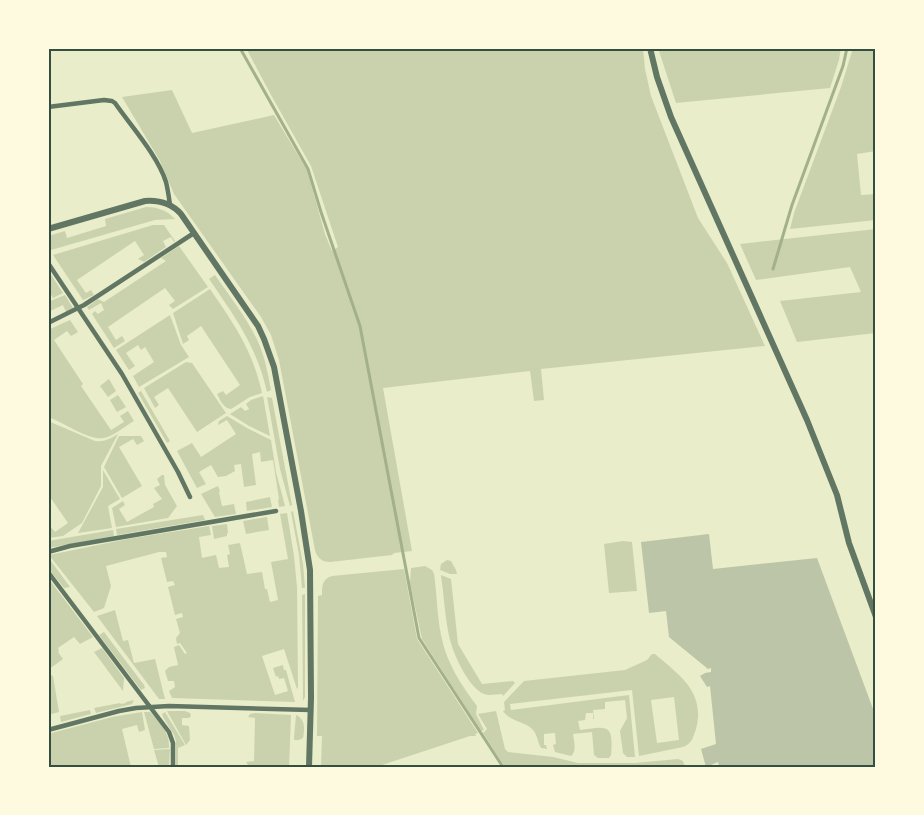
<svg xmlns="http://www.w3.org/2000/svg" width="924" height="815" font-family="'Space Grotesk',sans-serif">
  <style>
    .green { fill: #cad2ad; fill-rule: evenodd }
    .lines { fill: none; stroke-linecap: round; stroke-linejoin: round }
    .stream { stroke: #a3b18a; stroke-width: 3 }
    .building { fill: #bcc5a7 }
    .minor { stroke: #617663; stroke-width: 4.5 }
    .tertiary { stroke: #617663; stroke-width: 6 }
    .neatline { fill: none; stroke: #344e41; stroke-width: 2 }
  </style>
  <rect width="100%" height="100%" fill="#e9edc9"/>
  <path class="green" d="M246,48H643L645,69L651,96L698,218L727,263L765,346L541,369L544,400L534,401L530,371L383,388L412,551L394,553L392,555L330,562C322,562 317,558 315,550L279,360L271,335L261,317L174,194L160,161L122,97L172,90L192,133L274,115L307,170L325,234L332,251L338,247L311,166L271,95Z
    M658,48H841L839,60L830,88L676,103Z
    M853,48H876V151L857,154L861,195L876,194V220L790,229L794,213L841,87Z
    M146,207C157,207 167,210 175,219L155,220L51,250L48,247V236L65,231L67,238L106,226L105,219Z
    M153,225H164L175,241L174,242L171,237L163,241L166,247L144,262L138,259L144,255L135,241L77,280L86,293L91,290L94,295L83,300L53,255Z
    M876,229V333L797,342L780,301L861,292L850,267L756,280L740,244Z
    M179,246L208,287L173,309L169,305L175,301L165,288L108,327L116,340L122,336L125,341L114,348L92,314L95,311L98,314L104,310L101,303L89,310L87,307L98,299L104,302L166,261L161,258Z
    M48,270L63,293L53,298L48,289Z
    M215,275C230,297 248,319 259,344C265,358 268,374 271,390L267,392C257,347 235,317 209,279Z
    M210,289C234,324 253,351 262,393L250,397L231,409C224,409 220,400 217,394L223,391L226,395L240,385L201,326L187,336L189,340L183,344L173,313Z
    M65,295L73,308L66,312L63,305L48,312V302Z
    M170,315L181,345L189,357L139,387L133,376L154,362L145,347L141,350L138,345L126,353L135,366L129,370L116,350Z
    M70,320L78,332L71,336L67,331L54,340L83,384L81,386L111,430L124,422L120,416L128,411L134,421C125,426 114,436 104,438C90,441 66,424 53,419L48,417V330Z
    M186,362L192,363L226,413L197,432L168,388L154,397L159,405L155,408L144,388Z
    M109,379L116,391L108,397L100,386Z
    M141,391L170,441L167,443L138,393Z
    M118,395L126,407L117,412L110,400Z
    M263,396L270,436L249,426L230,414L241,407L245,411L249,409L246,404L251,400Z
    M267,397L272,398L292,505L290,506L280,469Z
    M227,416L247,428L271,440L276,472L285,506L279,507L278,500L279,499L273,460L261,462L260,452L252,454L256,485L244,487L241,464L234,465L235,471L226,476L218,477L211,465L199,472L206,484L197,488L177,451L192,443L201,457L236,434L227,420L218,425L219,421Z
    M48,421L95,441C104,442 110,439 118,434L101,466V486L82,523L63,536L48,538V526L49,525L55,532L68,523L48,494Z
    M119,436H141L144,441L137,445L133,439L119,447L142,486L122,498L104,467Z
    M103,470L120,499L108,506L112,528L78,533L103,487Z
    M162,475H164L165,485L177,506L168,518L116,527L112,508L123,501L125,505L119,509L127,522L154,507L153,504L162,499L154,488L160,485L157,479Z
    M218,486L220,491L219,492L222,506L234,504L236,514L215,517L201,494Z
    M270,497L272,507L247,511L246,502Z
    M293,511L303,564L305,588H302L299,555L291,512Z
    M287,513L294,556L297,587L298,687L297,689L284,649L262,656L275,695L288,691L284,678L279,679L278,676L276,677L273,668L283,665L284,670H286L295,702L172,698L169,691L175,687L174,681H168L165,671L169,667L178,665L174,647L179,645L185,654L187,653L180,643L177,644L176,638L180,633L176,619L183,617L182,613L175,615L168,587L175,585L173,581L167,582L161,558L167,557L166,552H159L106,566L111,586L104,608L94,612L49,555L127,539L209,526L211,535L199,537L202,558L216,555L219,568L229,567L227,555L230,554L228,545L240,543L247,574L262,572L265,589H267L270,602L278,600L271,562L288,559L280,514Z
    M203,515L205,520L117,535L116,529Z
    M267,517L269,530L246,534L243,521Z
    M227,524L228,533H227V536L214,539L212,526Z
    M113,530L114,536L48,548V541Z
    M623,541L632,542L637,591L609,593L604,544Z
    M48,557L70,587L64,588L48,568Z
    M447,560L451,561L456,570L457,574H450L440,570L441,564Z
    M425,566L432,570L434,574C437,594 437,615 441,635C446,662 461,685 477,706L476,714L484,730L481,731L422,639L410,583L411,568Z
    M404,569L417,639L478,733L475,734L476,736H470L376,767H321L322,736H317L318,596L322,595C322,586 322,579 332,576Z
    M441,575L451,579L458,644L482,684L513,681L515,683L503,696L502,694C496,694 489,696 484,694C468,687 454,655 450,640C445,619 444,596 441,575Z
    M48,578L93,637L80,644L74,637L58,648L59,651L58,652L63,659L48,670Z
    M305,594V697L303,701L302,595Z
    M115,610L123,641L128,640L134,663L155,659L165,699H159L97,616Z
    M104,632L144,685L145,688L141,690L99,635Z
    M102,648L124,678L123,691L94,652Z
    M652,654H655C679,675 706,692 696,729C693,737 692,744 683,747L639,756L632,690L510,704L511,710L629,695L635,757H627L623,753L620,731L627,718L625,700L605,702V709L593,710L594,719H593V713H586L585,720L578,721L580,730C606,727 614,722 611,755L609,758H598L594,755L592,732L573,734C574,742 577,751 571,756L555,752L553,745L556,744L555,733L544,734V745H546L547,749L541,748C538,743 537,734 533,730C525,721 510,722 503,711L505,710L504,702L524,681L625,670L647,660ZM674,697L679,740L657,743L651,700Z
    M48,674L53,676L59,712L48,715Z
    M134,700L132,704L96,713L94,708L120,703L121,704L126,703V702Z
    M90,710L91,714L61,722L60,716Z
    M167,711H185L190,713L191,716L189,718H182V725L189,726L190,740L186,745Z
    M496,711L505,749L508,752L553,757L578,763H635L678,759L683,761L685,767H505L483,733L487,729L478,714Z
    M142,712L145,730L139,732L137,725L122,729L131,767H48V734L112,717Z
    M144,712H150L152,714C161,725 170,733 169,748L154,749Z
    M165,712L185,745L178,748V767H176V741L174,735L163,717L162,714Z
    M255,713L291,715L289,767H257V766L248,765L246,762L254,761L255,718L248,717L250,714Z
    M296,715C305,719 305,728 303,738L299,740H294V737Z
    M170,749L169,767H159L154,750Z"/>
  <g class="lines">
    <path class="stream" d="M240,48L308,169L321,212L360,326L419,638L503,767
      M773,269L792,205L843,66L847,48"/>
  </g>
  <path class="building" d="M709,534L713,569L817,558L876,717V766L865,767H719L718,762L706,767L701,749L716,744L710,686L707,687L700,676L705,673L711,672V668L708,669L669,637L666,611L649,613L641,542Z"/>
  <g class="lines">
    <path class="minor" d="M48,107L104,100L112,101L115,103C131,126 158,156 166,182C168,190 169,198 170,205
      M48,263L122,374L178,472L190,497
      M48,323L84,305L194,233
      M48,552L70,546L276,511
      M48,572L169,732L173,743V767
      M48,730L119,711L136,708L169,706L311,710"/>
    <path class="tertiary" d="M650,48L657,77L671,117L807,420L837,495L849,543L876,617
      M48,229L145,201C159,200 171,203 181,214L258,326L264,339L274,367L301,511L310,570L311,698L309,767"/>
  </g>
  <rect width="924" height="815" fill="none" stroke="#fefae0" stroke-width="99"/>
  <rect x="50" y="50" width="824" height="716" class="neatline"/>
</svg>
